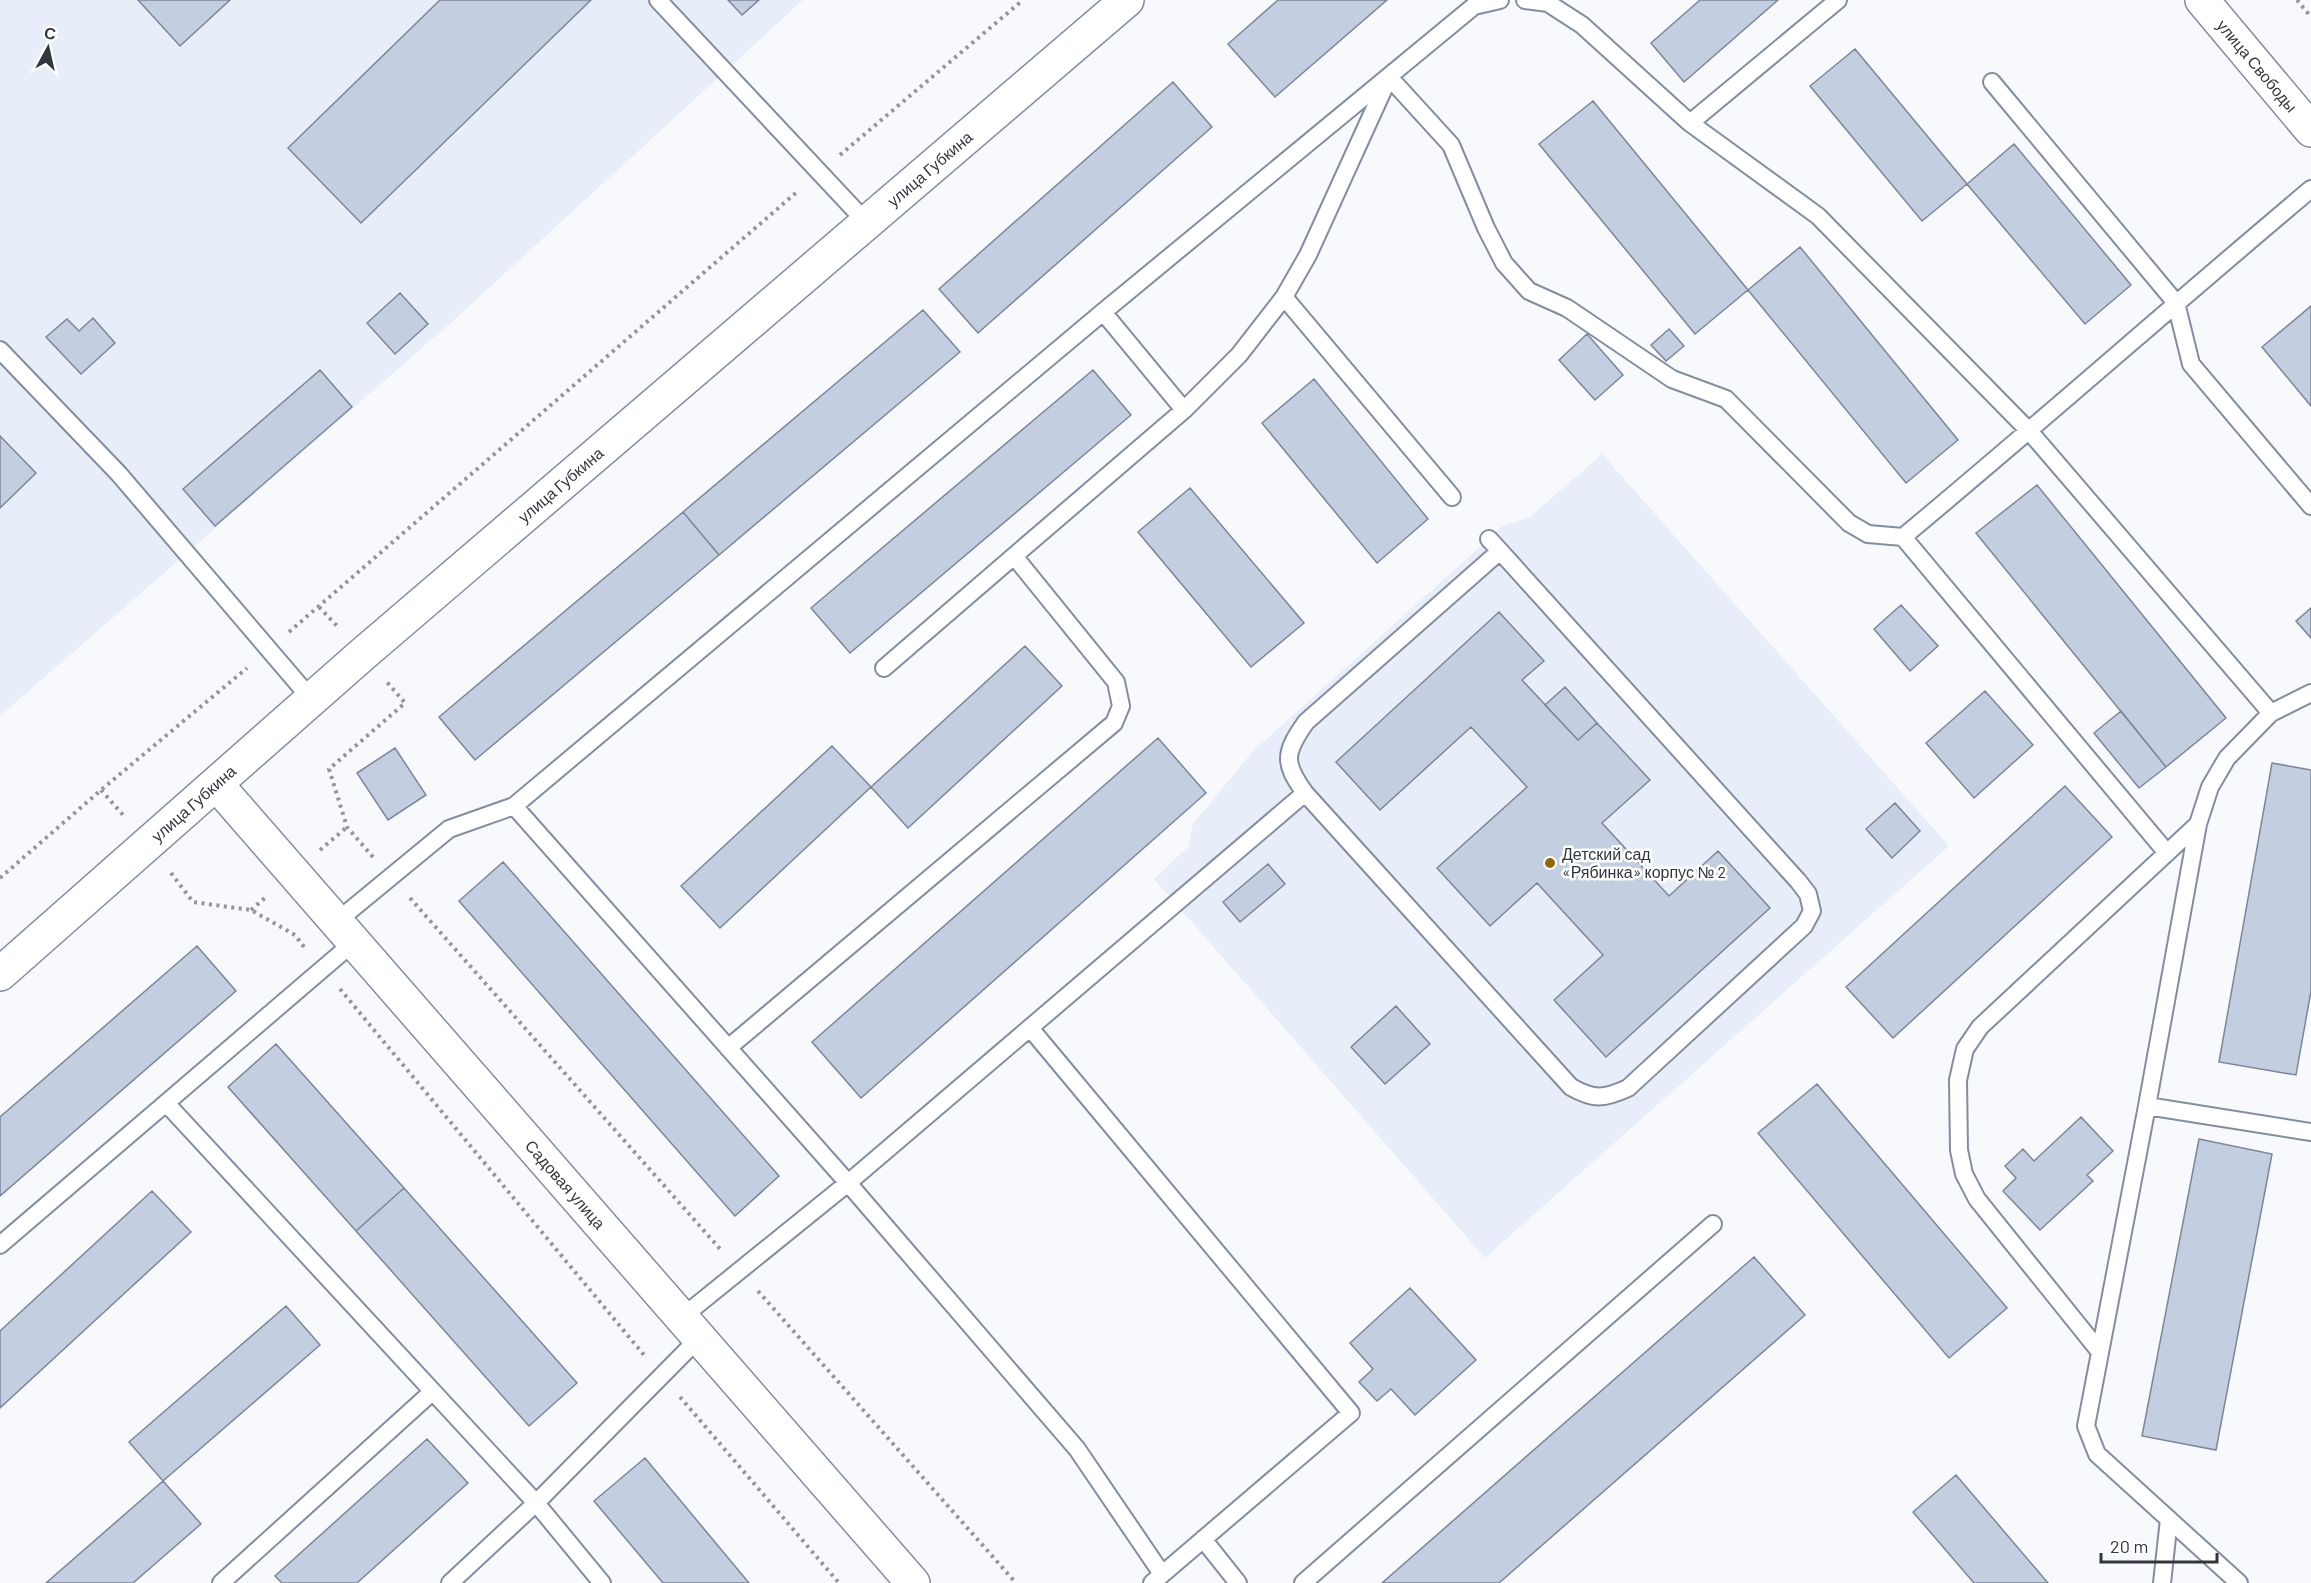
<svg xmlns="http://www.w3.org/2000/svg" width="2311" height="1583" font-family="Barlow,sans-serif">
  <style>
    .built { fill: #e8eef9 }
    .building { fill: #c4cee1; stroke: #7d8698; stroke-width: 1.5 }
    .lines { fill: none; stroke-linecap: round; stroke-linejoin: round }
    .service-casing { stroke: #848d9f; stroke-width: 20 }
    .tertiary-casing { stroke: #848d9f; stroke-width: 36 }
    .secondary-casing { stroke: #848d9f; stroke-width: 36 }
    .path { stroke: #92959b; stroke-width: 4; stroke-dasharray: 3 4.5; stroke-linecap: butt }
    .service { stroke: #fff; stroke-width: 16 }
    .tertiary { stroke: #fff; stroke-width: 33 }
    .secondary { stroke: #fff; stroke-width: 33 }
    .poi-dot { fill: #90690e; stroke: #fff; stroke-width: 2 }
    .labels { text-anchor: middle; stroke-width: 5; stroke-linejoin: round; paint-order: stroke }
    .street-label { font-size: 16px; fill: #32363e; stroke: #fff }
    .poi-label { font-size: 16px; fill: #32363e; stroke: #fff; text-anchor: start }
  </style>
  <rect width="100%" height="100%" fill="#f7f9fd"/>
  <path class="built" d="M0,0H803L453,321L0,716Z
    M1602,454L1949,846L1485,1258L1154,879L1188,847L1193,824L1253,751L1503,526L1530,517Z"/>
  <path class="building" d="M138,0H230L180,46Z
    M440,0H591L361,223L288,148Z
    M728,0H759L742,15Z
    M1278,0H1387L1275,97L1228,44Z
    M1700,0H1778L1684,82L1651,43Z
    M1855,49L1967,184L1922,221L1810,86Z
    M1173,82L1212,127L978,333L939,289Z
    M1593,101L1748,290L1695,334L1539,144Z
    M2014,144L2131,285L2085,324L1967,184Z
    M1800,247L1958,440L1906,483L1748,290Z
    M400,293L428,324L395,354L367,323Z
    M2311,306V406L2262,347Z
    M923,310L960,352L719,555L683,512Z
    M93,318L115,343L81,374L46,337L67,319L79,331Z
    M1669,329L1684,346L1666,361L1651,345Z
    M1587,334L1623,375L1595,400L1559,360Z
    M320,370L352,407L215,526L183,489Z
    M1093,370L1131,415L850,653L811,608Z
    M1314,379L1428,519L1377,563L1262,423Z
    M0,436L36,473L0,508Z
    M2037,485L2226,718L2166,767L1976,533Z
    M1190,488L1304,623L1251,667L1138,532Z
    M683,512L719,555L475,760L439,717Z
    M1901,605L1938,646L1910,671L1874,629Z
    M2311,608V638L2296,621Z
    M1499,612L1544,661L1522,680L1578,740L1597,723L1650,780L1602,823L1669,896L1718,851L1770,908L1606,1057L1554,1000L1603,955L1537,883L1490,926L1437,868L1527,787L1471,727L1380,810L1336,762Z
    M1025,646L1062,686L908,828L871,787Z
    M1565,687L1597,723L1578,740L1545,705Z
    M1985,691L2033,745L1974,798L1926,743Z
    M2121,711L2166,767L2139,788L2094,733Z
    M1158,738L1206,793L861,1098L812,1042Z
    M832,746L871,787L720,928L681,886Z
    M395,748L426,795L388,820L357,773Z
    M2272,763L2311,770V991L2296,1075L2219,1062Z
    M2065,786L2112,837L1893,1038L1846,987Z
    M1895,803L1920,831L1892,858L1866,829Z
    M503,862L779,1176L735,1216L459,901Z
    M1268,864L1285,884L1240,922L1223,902Z
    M197,946L236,991L0,1196V1117Z
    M1396,1006L1430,1044L1385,1084L1351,1047Z
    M276,1044L404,1188L356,1231L228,1087Z
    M1817,1084L2007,1308L1949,1358L1758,1133Z
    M2081,1117L2113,1151L2087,1175L2093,1181L2040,1230L2003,1191L2016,1178L2005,1166L2023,1149L2034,1161Z
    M2199,1139L2272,1154L2216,1450L2142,1436Z
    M404,1188L577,1383L529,1426L356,1231Z
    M152,1191L191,1232L0,1408V1331Z
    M1754,1257L1805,1315L1499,1583H1382Z
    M1410,1288L1476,1360L1415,1415L1391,1389L1377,1401L1359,1382L1373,1369L1350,1343Z
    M286,1306L320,1345L163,1481L129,1442Z
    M427,1439L468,1483L357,1583H282L275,1576Z
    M645,1458L749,1583H663L594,1501Z
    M1956,1475L2048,1583H1974L1913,1512Z
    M163,1481L201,1524L133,1583H46Z"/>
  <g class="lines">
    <g class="service-casing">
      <path id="service" d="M658,0L866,222
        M1525,0L1548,3L1582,25L1690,123L1818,216L2030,432L2271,713
        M1992,82L2176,303L2191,364L2311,506
        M1690,123L1838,0
        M1284,297L1452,497
        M0,350L119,474L312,700
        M1184,410L1239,355L1284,297L1308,255L1389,77L1451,145L1486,228L1504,263L1529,291L1567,308L1672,379L1726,399L1849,523L1868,534L1903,537L2167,853
        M1903,537C2040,423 2174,304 2311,189
        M1489,539L1500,551L1798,881L1808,894L1812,911L1804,926L1628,1088C1604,1099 1594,1100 1571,1087L1305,793C1283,763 1284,753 1306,722L1500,551
        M884,668L1014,556
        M514,806L848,1183L1077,1449L1162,1574
        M336,922L449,829L514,806L1103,312L1474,6L1500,0
        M354,942L166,1103L536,1503L602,1583
        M1030,1028L1351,1413L1152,1583
        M728,1048L1114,723L1121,706L1116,682L1014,556L1184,410L1103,312
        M2147,1106L2311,1132
        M0,1245L166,1103
        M681,1318L848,1183L1305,793
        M2100,1352L1977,1199L1964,1174L1959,1150L1958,1080L1965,1049L1980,1027L2198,824
        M1203,1539L1238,1583
        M221,1583L432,1392
        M450,1583L536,1503L699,1338
        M1303,1583L1713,1224
        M2162,1583L2169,1519
        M2239,1583L2097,1454L2086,1426L2147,1106L2198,824L2210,787L2227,758L2271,713L2311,693"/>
    </g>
    <g class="tertiary-casing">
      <g id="tertiary">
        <path id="s1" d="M217,785L913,1583"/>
      </g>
    </g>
    <g class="secondary-casing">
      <g id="secondary">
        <path id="s2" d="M2202,0L2311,130"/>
        <path id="s3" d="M0,974L363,654L1127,0"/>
      </g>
    </g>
    <path class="path" d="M2297,0L2311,17
      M840,155L1023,0
      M319,607L339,628
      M289,632L798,191
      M101,790L124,816
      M320,850L347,827
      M373,857L347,827L329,769L405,703L386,681
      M171,873L193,902L251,910L295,935L304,947
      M0,878L101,790L247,668
      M410,898L721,1250
      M251,910L267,896
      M340,989L644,1355
      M758,1291L1016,1583
      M680,1397L839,1583"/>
    <use href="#service" class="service"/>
    <use href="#tertiary" class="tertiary"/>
    <use href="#secondary" class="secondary"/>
  </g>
  <circle class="poi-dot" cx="1550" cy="863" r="6"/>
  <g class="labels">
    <g class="street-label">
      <text dy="6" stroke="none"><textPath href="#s2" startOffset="86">улица Свободы</textPath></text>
      <text dy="6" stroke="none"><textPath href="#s3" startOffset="1230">улица Губкина</textPath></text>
      <text dy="6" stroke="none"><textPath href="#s3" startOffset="744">улица Губкина</textPath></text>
      <text dy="6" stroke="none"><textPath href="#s3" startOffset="258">улица Губкина</textPath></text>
      <text dy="6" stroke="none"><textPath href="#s1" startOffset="530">Садовая улица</textPath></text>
    </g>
    <g class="poi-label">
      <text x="1562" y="860">Детский сад<tspan x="1562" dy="18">«Рябинка» корпус № 2</tspan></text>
    </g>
  </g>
  <g transform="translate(48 48) rotate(8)" stroke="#ffffff" stroke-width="4.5" paint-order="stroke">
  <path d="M0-4.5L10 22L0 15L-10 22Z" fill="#32363e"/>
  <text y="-9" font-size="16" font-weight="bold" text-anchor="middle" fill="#32363e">С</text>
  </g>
  <path d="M2101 1553v9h116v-9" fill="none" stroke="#32363e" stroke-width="3"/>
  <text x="2110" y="1553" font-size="18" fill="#32363e" stroke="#ffffff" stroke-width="4.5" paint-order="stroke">20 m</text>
</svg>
